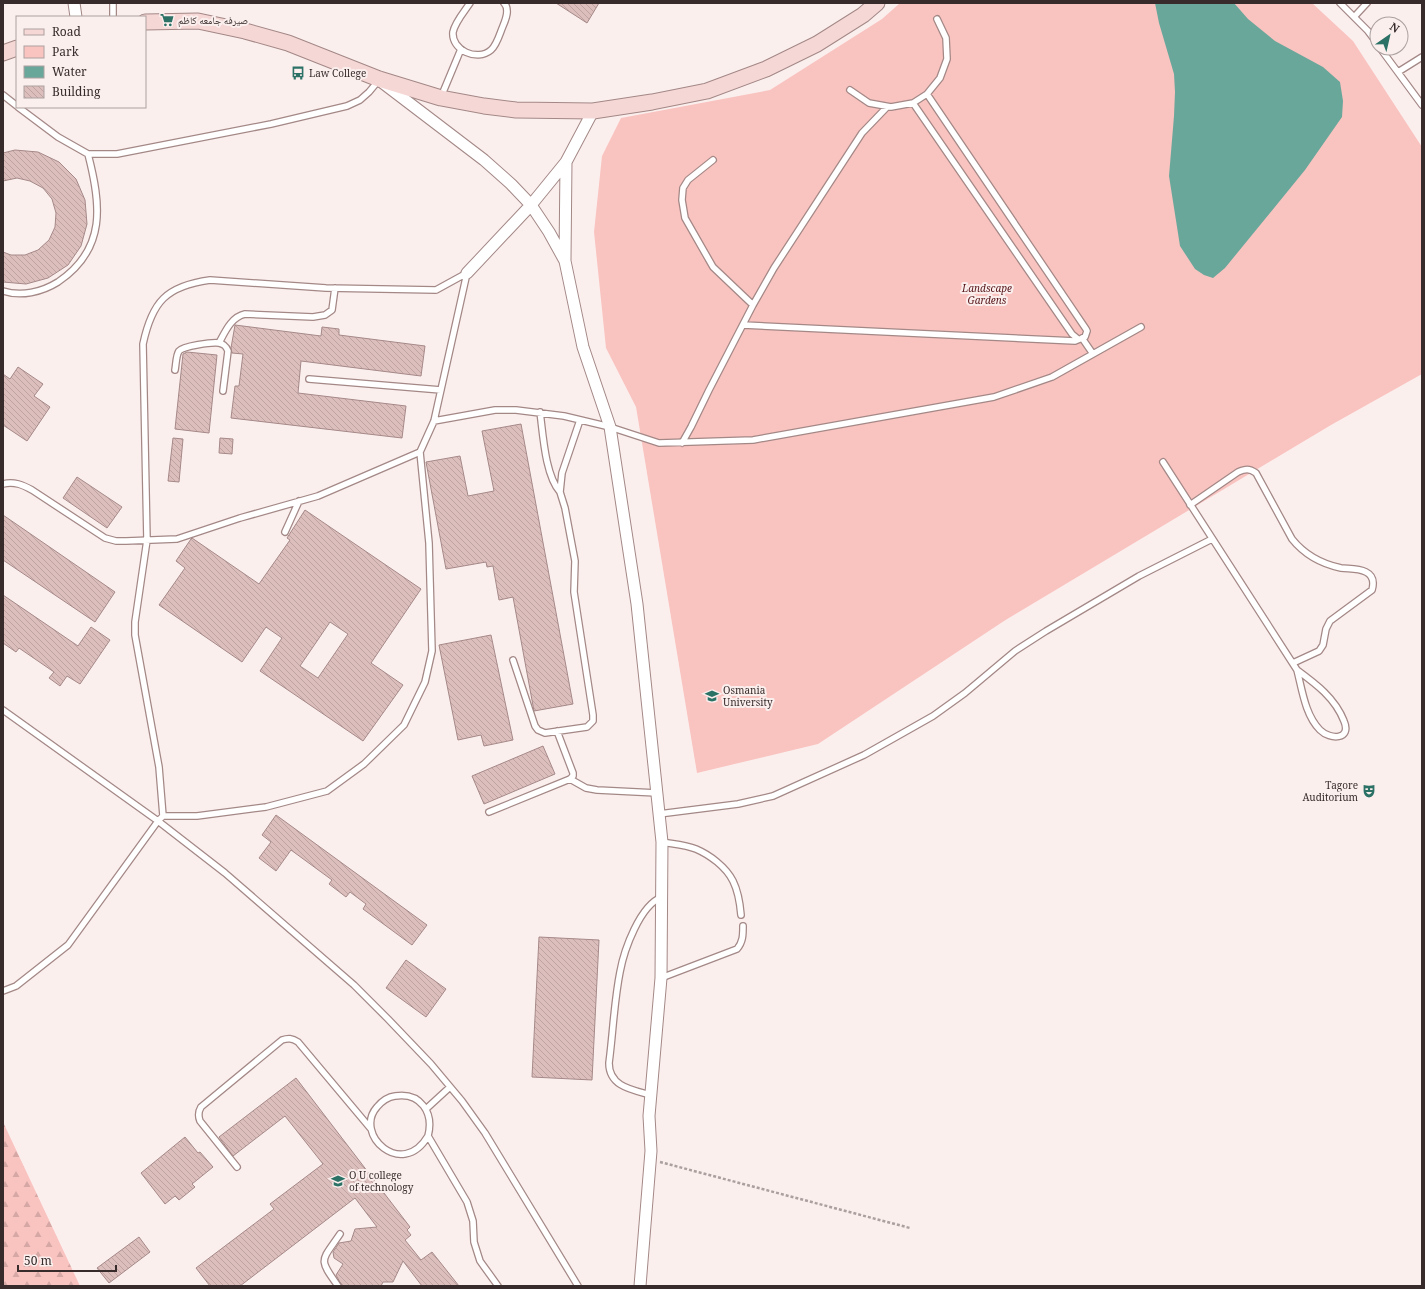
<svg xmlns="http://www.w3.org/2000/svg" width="1425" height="1289" font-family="'Noto Serif','Noto Naskh Arabic',serif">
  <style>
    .green { fill: #f9c3c0 }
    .forest { fill: url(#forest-firs) }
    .water { fill: #6aa79b }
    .building { fill: url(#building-back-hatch); stroke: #a58988; fill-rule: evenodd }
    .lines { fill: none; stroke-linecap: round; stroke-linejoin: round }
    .service-casing { stroke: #a38886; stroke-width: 8 }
    .minor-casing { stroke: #a38886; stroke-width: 13 }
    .secondary-casing { stroke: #a38886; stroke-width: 17 }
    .path { stroke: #aba09f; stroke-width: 2.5; stroke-dasharray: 3 2; stroke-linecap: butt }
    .service { stroke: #fff; stroke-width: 5.5 }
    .minor { stroke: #fff; stroke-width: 11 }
    .secondary { stroke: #f5d7d6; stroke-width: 15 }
    .labels { text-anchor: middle; stroke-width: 4; stroke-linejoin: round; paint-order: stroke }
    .poi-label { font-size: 10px; fill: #372c2b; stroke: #fbefee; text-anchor: start }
    .park-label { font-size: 10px; font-style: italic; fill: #561418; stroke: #fbefee }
  </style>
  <defs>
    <pattern id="forest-firs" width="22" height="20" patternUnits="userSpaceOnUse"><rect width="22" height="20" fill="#f9c3c0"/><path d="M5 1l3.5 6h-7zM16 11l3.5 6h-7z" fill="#d6a8a5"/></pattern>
    <pattern id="building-back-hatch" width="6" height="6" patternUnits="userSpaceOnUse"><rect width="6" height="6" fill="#dcbfbd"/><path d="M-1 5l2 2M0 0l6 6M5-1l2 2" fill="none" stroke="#bda4a3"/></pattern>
  </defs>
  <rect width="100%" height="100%" fill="#fbefee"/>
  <path class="green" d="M900,3H1312L1353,41L1422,147V374L1331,425L1004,621L818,744L697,773L636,407L606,348L594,232L602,156L621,118L770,90L882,19Z"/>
  <path class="forest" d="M3,1122L80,1286H3Z"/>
  <path class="water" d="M1155,3H1234L1248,19L1275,41L1323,67L1340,82L1343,101L1342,117L1305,170L1225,268L1213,278L1204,275L1195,269L1180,246L1169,176L1174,116L1175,92L1174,74L1159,23Z"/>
  <path class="building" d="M556,3H599L587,23Z
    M15,150L38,152L59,162L76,179L85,200L87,224L81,246L68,265L48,278L26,284L3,282V252L11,255H25L38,250L49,240L55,227L56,213L52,199L43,188L30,181L17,178L3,181V153Z
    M235,325L321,336L322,327L339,329V335L425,346L421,376L301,361L298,393L406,406L402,438L231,418L235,386H239L243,354L232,353L231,348Z
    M187,352L217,355L209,433L175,429L183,354Z
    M18,367L43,384L34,396L50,407L27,441L3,425V374L10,379Z
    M521,424L573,704L534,711L513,597L499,600L493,566L487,567L486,562L446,569L426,462L460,456L468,496L494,491L482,431Z
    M173,438L183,439L179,482L168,481Z
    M220,438L233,439L232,454L219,453Z
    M77,477L122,507L107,528L63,498Z
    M305,510L421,589L371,663L403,685L363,741L260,671L282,638L266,627L242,662L159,605L185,568L176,561L191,539L192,538L259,584L290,540L287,538ZM330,622L348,634L318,678L300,666Z
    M3,515L115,592L95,622L3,560Z
    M3,595L78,646L91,627L110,640L80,684L67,676L60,686L49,678L54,672L19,648L16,652L3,643Z
    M491,635L513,740L484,746L481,735L458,740L439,645Z
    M543,746L555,774L484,804L472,776Z
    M276,815L427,925L412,945L363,909L366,904L350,892L346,897L329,884L332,880L291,850L276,871L259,858L271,842L262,835Z
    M539,937L599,940L592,1080L532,1077Z
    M406,960L446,989L426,1017L386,988Z
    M296,1078L410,1227L407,1230L411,1235L405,1240L421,1260L432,1252L459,1286H422L403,1261L393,1282H383L381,1286H342L336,1275L343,1264L334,1258L333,1252L339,1243L351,1241L355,1229L377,1227L355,1198L240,1286H210L196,1268L274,1209L270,1204L323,1164L285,1116L233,1156L219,1137Z
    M185,1137L198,1153L200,1152L213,1167L192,1184L195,1187L179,1200L175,1196L165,1204L141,1173Z
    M139,1237L150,1252L109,1283L97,1268Z"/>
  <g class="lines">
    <g class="service-casing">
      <path id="service" d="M113,3V17
        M470,3C464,12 455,22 453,32C451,50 477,62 491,50C497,45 500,33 503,26C506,19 510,9 504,3
        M1340,3L1368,31L1377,43
        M1354,17L1367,3
        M1380,48L1422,105
        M1398,72L1422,57
        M850,90L869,103L891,107L913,103L927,94L940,78L947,59L946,38L937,19
        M3,95L17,106
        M441,97L461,49
        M913,103L1072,334L1078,339
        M18,107L58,137L88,154H117L271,124L347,106L360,100L369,92L379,80
        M713,160L688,180L683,188L682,200L685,218L713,267L753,305
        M3,291C21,297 42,292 58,282C107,249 101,204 88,154
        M743,325L1075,341L1085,337L1087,331L1086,329L927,94
        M1082,338L1093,354
        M219,343C225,332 231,317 245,314L313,317L325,315L332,310L335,288
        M175,370C176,365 176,355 179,351C183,346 212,342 219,343C224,344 226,346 228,351L223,391
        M309,379L441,390
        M540,412C543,434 545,475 560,492
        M434,421L495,410H516L564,416L610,427L659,443L753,440L994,397L1052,377L1141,327
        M682,443L691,427L709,390L753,305L774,268L862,133L887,107
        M1163,462L1297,670C1302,689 1305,715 1320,730C1330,740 1352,740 1344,721C1335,698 1316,684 1297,670
        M3,484C14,481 23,485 32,490L105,538L116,541H126L177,539L240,518L318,496L420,452L434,421L467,273L436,290L326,288L210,280C166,286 152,302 143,344L147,540L135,622V635L159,767L163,816
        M1190,505L1238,472C1245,469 1249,468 1256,473L1292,539C1304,554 1322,564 1341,568C1349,569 1358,568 1366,572C1374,576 1374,583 1372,590L1330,621L1326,629L1323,645L1319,651L1293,663
        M285,532L299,501
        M513,660L535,726L538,730L545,733L587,727L593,721V715L574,592L575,561L565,508L560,492L562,473L580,420
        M3,710L158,821L225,873L354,985L388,1019L431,1064L462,1101L485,1133L578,1286
        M570,779L586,788L597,790L657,793
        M489,812L570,779L573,776V773L557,731
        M659,814L738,804L773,796L864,755L933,716L965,693L1015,651L1046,631L1139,576L1212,539
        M662,842C673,844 686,845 696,849C710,855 726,867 733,881C738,891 740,903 741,915
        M661,978L737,949C743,942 743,935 743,926
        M3,991L16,986L68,945L158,821L163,816H197L266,807L327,791L364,764L404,725L425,682L432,651L429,543L420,452
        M651,1095C633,1090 609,1087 609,1063C613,1033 614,1002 620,972C624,950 640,905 662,897
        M426,1109L450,1087
        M428,1136C402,1180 353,1134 377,1107C382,1101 387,1097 395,1096C421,1092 434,1113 428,1136L467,1202L473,1221L474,1242L480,1261L498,1286
        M237,1167L200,1121C198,1116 198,1112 201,1107L282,1040C288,1038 292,1038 298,1042L371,1129
        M338,1286C318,1258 321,1262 340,1234"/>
    </g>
    <g class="minor-casing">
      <path id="minor" d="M74,3L76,17
        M383,83L484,160L511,184L531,205L549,232L565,261L583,347L610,427L637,604L662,842L661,978L649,1116L651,1151L640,1286
        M565,260L566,162L593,111
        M467,273L531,205L566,162"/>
    </g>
    <g class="secondary-casing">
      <path id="secondary" d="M145,22L198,21L245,31L288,43L379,79L441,98L484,106L516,110L593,111L652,102L707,91L766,69L817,44L863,15L877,3
        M3,53L17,48"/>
    </g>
    <path class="path" d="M660,1162L910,1228"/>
    <use href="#service" class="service"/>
    <use href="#minor" class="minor"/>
    <use href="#secondary" class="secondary"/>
  </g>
  <defs>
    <g id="supermarket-bare" transform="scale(1.08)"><path d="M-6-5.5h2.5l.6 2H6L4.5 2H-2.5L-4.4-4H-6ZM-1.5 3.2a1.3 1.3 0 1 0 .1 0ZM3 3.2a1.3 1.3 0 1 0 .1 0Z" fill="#2c7165" stroke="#fbefee" stroke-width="2.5" paint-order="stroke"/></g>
    <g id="bus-bare" transform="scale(1.08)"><path d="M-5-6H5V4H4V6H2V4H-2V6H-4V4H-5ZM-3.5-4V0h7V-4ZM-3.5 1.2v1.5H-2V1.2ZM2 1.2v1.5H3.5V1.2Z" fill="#2c7165" stroke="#fbefee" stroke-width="2.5" paint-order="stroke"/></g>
    <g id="university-bare" transform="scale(1.08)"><path d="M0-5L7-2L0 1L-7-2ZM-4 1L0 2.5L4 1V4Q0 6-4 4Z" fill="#2c7165" stroke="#fbefee" stroke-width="2.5" paint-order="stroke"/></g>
    <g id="theatre-bare" transform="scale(1.08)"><path d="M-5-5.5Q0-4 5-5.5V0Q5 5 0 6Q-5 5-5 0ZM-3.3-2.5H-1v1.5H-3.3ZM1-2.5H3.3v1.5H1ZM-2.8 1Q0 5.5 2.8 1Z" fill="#2c7165" stroke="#fbefee" stroke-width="2.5" paint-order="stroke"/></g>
  </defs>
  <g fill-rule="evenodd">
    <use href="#supermarket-bare" x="167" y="20"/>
    <use href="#bus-bare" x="298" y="73"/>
    <use href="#university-bare" x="712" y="696"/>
    <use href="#theatre-bare" x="1369" y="791"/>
    <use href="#university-bare" x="338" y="1181"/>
  </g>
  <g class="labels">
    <g class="poi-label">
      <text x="178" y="24">صيرفه جامعه كاظم</text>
      <text x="309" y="77">Law College</text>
      <text x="723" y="694">Osmania<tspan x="723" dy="12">University</tspan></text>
      <text x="1358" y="789" text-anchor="end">Tagore<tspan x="1358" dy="12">Auditorium</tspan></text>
      <text x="349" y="1179">O U college<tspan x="349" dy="12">of technology</tspan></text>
    </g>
    <g class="park-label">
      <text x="987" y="292">Landscape<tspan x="987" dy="12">Gardens</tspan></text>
    </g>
  </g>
  <rect width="1425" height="1289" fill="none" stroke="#372c2b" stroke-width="8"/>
  <rect x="16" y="16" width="130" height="92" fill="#fbefee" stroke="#ada1a0"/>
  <rect x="24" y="29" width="20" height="6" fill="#f5d7d6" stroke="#ada1a0"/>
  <text x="52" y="36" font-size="12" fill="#372c2b">Road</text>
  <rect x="24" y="46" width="20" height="12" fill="#f9c3c0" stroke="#ada1a0"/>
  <text x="52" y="56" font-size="12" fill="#372c2b">Park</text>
  <rect x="24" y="66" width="20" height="12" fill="#6aa79b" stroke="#ada1a0"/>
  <text x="52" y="76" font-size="12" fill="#372c2b">Water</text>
  <rect x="24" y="86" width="20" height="12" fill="url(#building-back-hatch)" stroke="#ada1a0"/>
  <text x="52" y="96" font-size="12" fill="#372c2b">Building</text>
  <g transform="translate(1389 36) rotate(34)"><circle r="19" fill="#fbefee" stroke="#ada1a0"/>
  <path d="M0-3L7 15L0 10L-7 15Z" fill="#2c7165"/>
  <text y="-6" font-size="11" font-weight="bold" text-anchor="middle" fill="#372c2b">N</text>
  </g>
  <path d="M18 1265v6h98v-6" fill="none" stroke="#372c2b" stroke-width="2"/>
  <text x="24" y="1265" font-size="12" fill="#372c2b" stroke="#fbefee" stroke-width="3" paint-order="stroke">50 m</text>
</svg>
